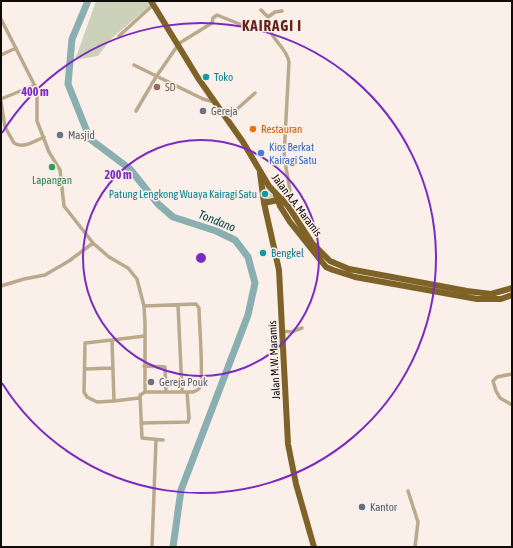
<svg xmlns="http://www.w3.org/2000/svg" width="513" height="548" font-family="'Asap Condensed',sans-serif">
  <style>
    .green { fill: #ccd2b9 }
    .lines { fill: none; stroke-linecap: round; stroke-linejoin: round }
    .river { stroke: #89afb0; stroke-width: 7 }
    .minor { stroke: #baa98b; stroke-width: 3.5 }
    .trunk { stroke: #7e6228; stroke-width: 6 }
    .ring { fill: none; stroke: #7b2cbf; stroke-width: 2 }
    .culture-dot { fill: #0f9aa8; stroke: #faefe9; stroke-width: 1.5 }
    .education-dot { fill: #8d6e63; stroke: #faefe9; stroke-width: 1.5 }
    .worship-dot { fill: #6b7280; stroke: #faefe9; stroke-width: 1.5 }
    .food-dot { fill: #e8710a; stroke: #faefe9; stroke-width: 1.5 }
    .shop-dot { fill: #3f7fe0; stroke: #faefe9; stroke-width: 1.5 }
    .leisure-dot { fill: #2e9e5b; stroke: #faefe9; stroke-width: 1.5 }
    .service-dot { fill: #5c6f8a; stroke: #faefe9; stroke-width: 1.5 }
    .labels { text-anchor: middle; stroke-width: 3; stroke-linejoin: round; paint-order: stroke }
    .culture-label { font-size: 11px; fill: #0d838f; stroke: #faefe9; text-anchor: start }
    .education-label { font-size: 11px; fill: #785e54; stroke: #faefe9; text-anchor: start }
    .worship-label { font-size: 11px; fill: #5b616d; stroke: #faefe9; text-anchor: start }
    .food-label { font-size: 11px; fill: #c56008; stroke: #faefe9; text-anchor: start }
    .shop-label { font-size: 11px; fill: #366cbe; stroke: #faefe9; text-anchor: start }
    .leisure-label { font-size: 11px; fill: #27864d; stroke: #faefe9 }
    .street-label { font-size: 11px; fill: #0e0b09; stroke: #faefe9 }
    .service-label { font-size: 11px; fill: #4e5e75; stroke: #faefe9; text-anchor: start }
    .water-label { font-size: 12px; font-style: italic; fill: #074547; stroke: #faefe9 }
    .district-label { font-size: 15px; font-weight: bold; letter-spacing: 1px; fill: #672319; stroke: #faefe9 }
    .centre { fill: #7b2cbf; stroke: #faefe9; stroke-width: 2 }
    .ring-label { font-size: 12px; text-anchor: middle; font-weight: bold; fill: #7b2cbf; stroke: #faefe9; stroke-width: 3; stroke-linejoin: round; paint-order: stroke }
  </style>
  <rect width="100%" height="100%" fill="#faefe9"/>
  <path class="green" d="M96,1H150L152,4L112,38L98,56L75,60Z
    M263,182L276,199L264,203Z"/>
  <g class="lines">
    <path class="river" d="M88,1L72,39L68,84L90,139L130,169L158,204L173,217L216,231L235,240L248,257L255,283L248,315L181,490L173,547"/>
    <path class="minor" d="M261,10L268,17L275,12L282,11
      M1,19L37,90V121L49,152L60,170L64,206L93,243L109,257L128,268L137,279L144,306L145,323V392
      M119,36L153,5
      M178,44L212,23L213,18L217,15L247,27L255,28L268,22C268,38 287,47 289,62L284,157L290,190L282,200
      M1,55L16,48
      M134,65L203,99L214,102
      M1,99L35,85
      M1,102L5,127L14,143C23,149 35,141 44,137
      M136,111L156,77L178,45
      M227,118L255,93
      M1,286L24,279L45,275L69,261L93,243
      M178,305L182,391
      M144,306L196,304L199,308C199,321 204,380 200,387C199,390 196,391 193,392H145L140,395L142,438L163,440
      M282,331L291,332L302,328
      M112,340L85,343L84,392L87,397L97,402L114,401
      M144,366L165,367L166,392
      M85,369L112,368
      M512,374L497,377L493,381L496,391L500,398L512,405
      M139,398L114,401L112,340L145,336
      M141,423L188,422L189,418L187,392
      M408,491L418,522L415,547
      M152,547L156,440"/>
    <path class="trunk" d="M151,1L198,78L243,142L269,186L288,206L312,243L330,261L349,269L467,291L491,294L512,288
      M260,173L264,203L279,270L288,444L296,484L314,547
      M276,195L280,206L290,222L326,267L333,270L355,277L477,299H501L512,295
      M264,203L278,200"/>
  </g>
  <g class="ring">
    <circle cx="201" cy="258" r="118"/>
    <path d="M2 133A235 235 0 1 1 2 383"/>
  </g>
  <g class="culture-dot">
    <circle cx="206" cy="77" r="4"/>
    <circle cx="265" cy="194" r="4"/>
    <circle cx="263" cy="253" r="4"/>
  </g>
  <circle class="education-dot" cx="157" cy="87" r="4"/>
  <g class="worship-dot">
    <circle cx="203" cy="111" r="4"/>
    <circle cx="60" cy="135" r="4"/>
    <circle cx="151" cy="382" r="4"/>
  </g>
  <circle class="food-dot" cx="253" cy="129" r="4"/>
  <circle class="shop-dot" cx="261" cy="153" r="4"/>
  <circle class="leisure-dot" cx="52" cy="167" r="4"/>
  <circle class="service-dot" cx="362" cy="507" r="4"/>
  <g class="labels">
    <g class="culture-label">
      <text x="214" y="81">Toko</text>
      <text x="257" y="198" text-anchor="end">Patung Lengkong Wuaya Kairagi Satu</text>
      <text x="271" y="257">Bengkel</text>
    </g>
    <g class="education-label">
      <text x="165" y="91">SD</text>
    </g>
    <g class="worship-label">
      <text x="211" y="115">Gereja</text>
      <text x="68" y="139">Masjid</text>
      <text x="159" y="386">Gereja Pouk</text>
    </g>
    <g class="food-label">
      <text x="261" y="133">Restauran</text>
    </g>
    <g class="shop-label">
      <text x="269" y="151">Kios Berkat<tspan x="269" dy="13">Kairagi Satu</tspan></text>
    </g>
    <g class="leisure-label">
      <text x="52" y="184">Lapangan</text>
    </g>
    <g class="street-label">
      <text transform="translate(297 205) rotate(53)" y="4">Jalan A.A. Maramis</text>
      <text transform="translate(274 360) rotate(-93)" y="4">Jalan M.W. Maramis</text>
    </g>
    <g class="service-label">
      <text x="370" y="511">Kantor</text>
    </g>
    <g class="water-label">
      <text transform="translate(217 221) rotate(22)" y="4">Tondano</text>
    </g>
    <g class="district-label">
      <text x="272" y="31">KAIRAGI I</text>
    </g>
  </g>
  <circle cx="201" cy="258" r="6" class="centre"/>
  <g class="ring-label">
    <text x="35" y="96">400 m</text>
    <text x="118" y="179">200 m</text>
  </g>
  <rect width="513" height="548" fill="none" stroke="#0e0b09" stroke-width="4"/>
</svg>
